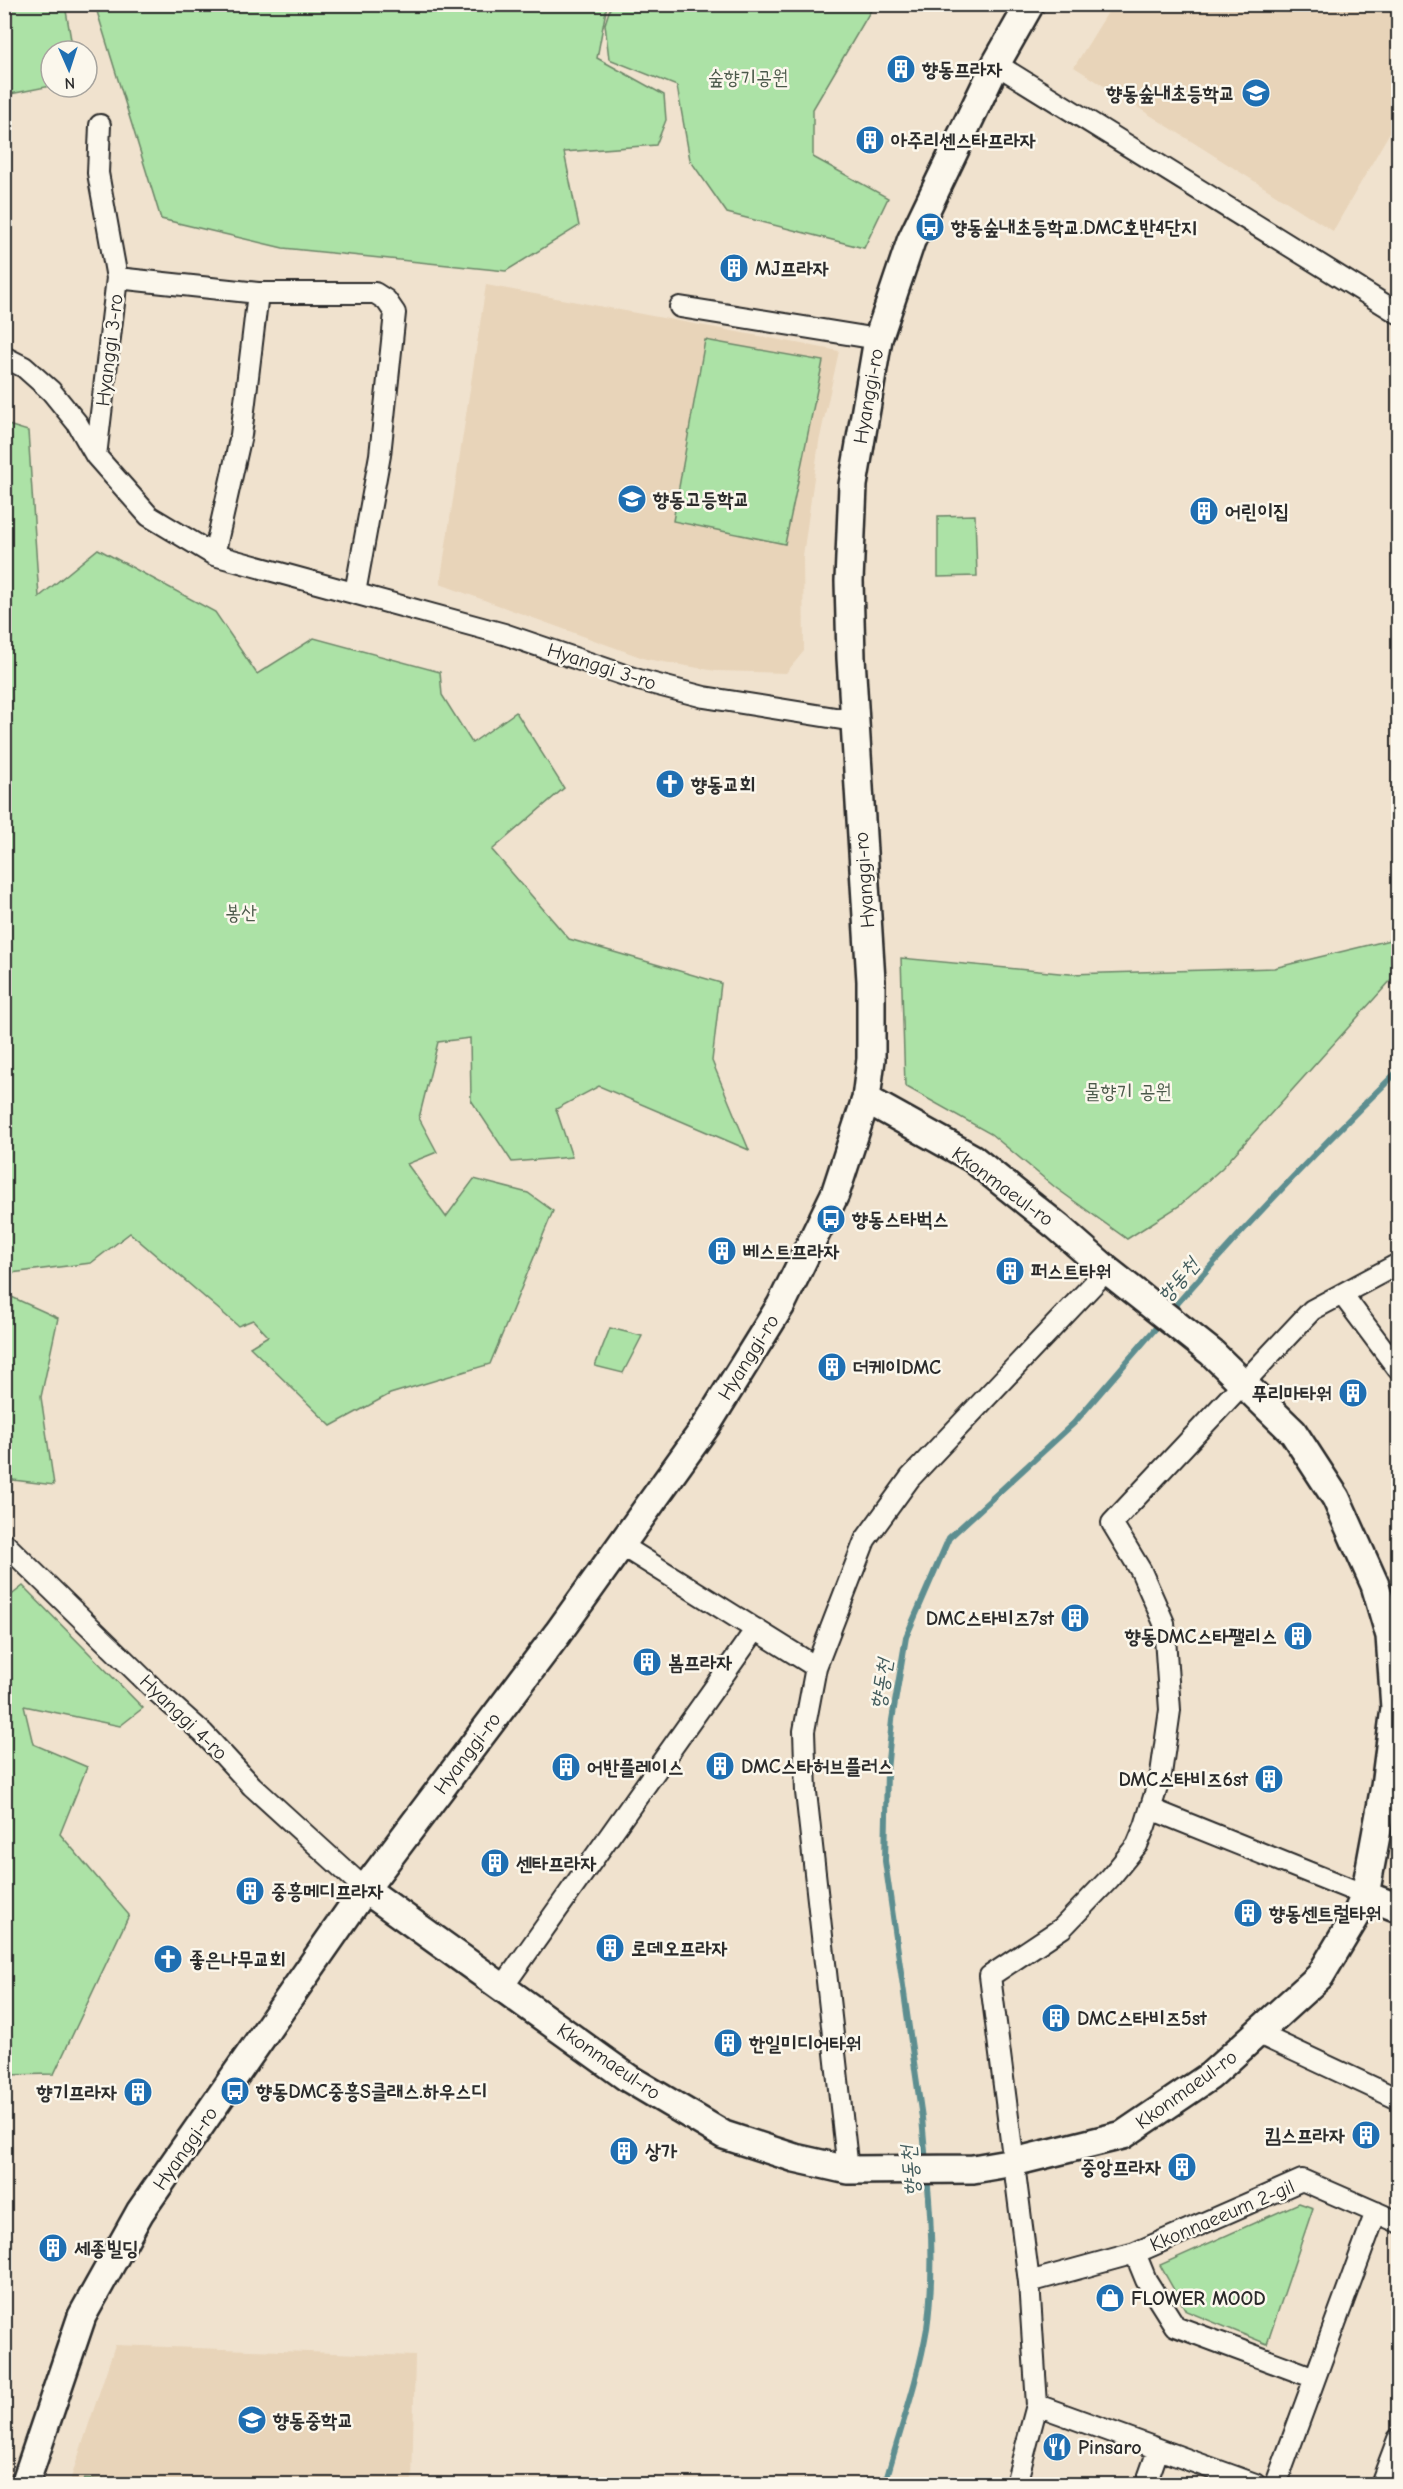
<svg xmlns="http://www.w3.org/2000/svg" width="1403" height="2489" font-family="'Comic Neue','Poor Story',sans-serif">
  <style>
    .built { fill: #e8d4b9 }
    .green { fill: #ace2a6; stroke: #6c8668; stroke-width: 1.5 }
    .lines { fill: none; stroke-linecap: round; stroke-linejoin: round }
    .stream { stroke: #5d8e90; stroke-width: 6 }
    .street-casing { stroke: #2b2b2b; stroke-width: 24 }
    .secondary-casing { stroke: #2b2b2b; stroke-width: 32 }
    .street { stroke: #fbf7ec; stroke-width: 20 }
    .secondary { stroke: #fbf7ec; stroke-width: 27 }
    .labels { text-anchor: middle; stroke-width: 5; stroke-linejoin: round; paint-order: stroke }
    .poi-label { font-size: 20px; font-weight: bold; fill: #2b2b2b; stroke: #fbf7ec; text-anchor: start }
    .park-label { font-size: 20px; fill: #4b594a; stroke: #fbf7ec }
    .street-label { font-size: 20px; fill: #2b2b2b; stroke: #fbf7ec }
    .water-label { font-size: 21px; font-style: italic; fill: #445d5e; stroke: #fbf7ec }
  </style>
  <rect width="100%" height="100%" fill="#f0e2ce"/>
  <filter id="ink" filterUnits="userSpaceOnUse"><feTurbulence type="fractalNoise" baseFrequency=".0167" numOctaves="2"/><feDisplacementMap in="SourceGraphic" scale="12" xChannelSelector="R" yChannelSelector="G"/><feConvolveMatrix kernelMatrix="1 2 1 2 8 2 1 2 1" color-interpolation-filters="sRGB"/></filter>
  <g filter="url(#ink)">
    <path class="built" d="M1113,4L1398,5V118L1333,231L1074,67Z
      M486,285L839,351L819,442L803,556L804,651L786,673L716,671L646,659L440,584Z
      M115,2345L415,2356L412,2484H69Z"/>
    <path class="green" d="M5,4L65,5L73,51H51V86L5,95Z
      M95,5H607L597,58L664,95L666,120L656,145L564,152L579,226L506,271L283,248L161,219Z
      M611,5H874L813,109V157L888,198L864,248L727,213L690,160L677,86L609,59L605,24Z
      M705,340L823,361L785,544L673,521Z
      M5,424L28,431L39,597L98,549L215,612L257,674L314,638L440,672L442,695L472,743L516,712L564,788L492,850L569,939L721,983L712,1061L749,1150L599,1086L556,1109L572,1157L512,1162L471,1100L470,1038L438,1042L419,1118L437,1152L407,1164L446,1217L474,1179L528,1193L553,1211L490,1364L390,1394L331,1426L250,1347L268,1336L253,1320L238,1326L130,1233L91,1263L11,1273L5,1285Z
      M975,515L977,576L938,577V516Z
      M1398,938V969L1392,979L1222,1168L1179,1206L1127,1239L1056,1188L991,1134L905,1086L901,958L1070,974L1274,968Z
      M5,1294L58,1318L41,1397L54,1485L5,1479Z
      M610,1328L642,1336L623,1373L595,1366Z
      M23,1586L143,1708L120,1726L24,1706L33,1744L87,1767L60,1834L129,1915L54,2074L5,2075L4,1601Z
      M1299,2203L1313,2208L1267,2344L1186,2311L1160,2265Z
      M84,2479L197,2484H82Z"/>
    <g class="lines">
      <path class="stream" d="M1169,1313C1242,1229 1319,1148 1398,1071
        M926,2163L922,2118L885,1861L887,1771L892,1720L906,1637L949,1538L1074,1423L1161,1322
        M885,2484C899,2433 918,2381 927,2328C934,2278 932,2226 927,2176"/>
      <g class="street-casing">
        <path id="street" d="M996,64L1398,313
          M100,125L98,173L117,278
          M680,307L878,339
          M4,357L24,367L51,391L77,423L96,456L149,516L214,555L504,634L639,680L704,697L854,721
          M96,456L117,278L258,293H375L386,300L395,313L380,455L355,593
          M214,555L241,435L258,293
          M1342,1294L1398,1369
          M4,1543L156,1691L203,1733L252,1786L365,1889
          M621,1545L816,1667
          M1151,1809L1365,1895
          M502,1988L756,1629
          M1259,2034L1398,2099
          M848,2170L806,1792L804,1731L816,1667L865,1540L910,1478L1107,1270
          M1135,2253L1146,2280L1175,2326L1315,2378
          M1029,2282L1135,2253L1302,2180L1398,2222
          M1037,2405L1255,2484
          M1016,2484L1037,2405L1029,2282L990,1976L1062,1928L1110,1878L1137,1845L1145,1826L1161,1774L1170,1710L1164,1623L1141,1571L1112,1523L1312,1310L1398,1264
          M1146,2484L1158,2450
          M1276,2484L1376,2212
          M1381,2484L1398,2439"/>
      </g>
      <g class="secondary-casing">
        <path id="secondary" d="M365,1889L628,2078L724,2135L795,2158L848,2170L973,2169L1014,2162L1123,2135L1210,2076L1320,1976L1356,1916L1365,1895L1385,1786L1395,1708L1390,1636L1375,1585L1336,1498L1293,1432L1212,1353L1107,1270L1058,1227L972,1158L866,1099
          M1365,1895L1398,1908
          M25,2484L82,2316L140,2212L365,1889L558,1633L706,1426L781,1305L835,1194L866,1099L871,1059V981L851,658L849,581L853,485L878,339L911,241L996,64L1030,4"/>
      </g>
      <use href="#street" class="street"/>
      <use href="#secondary" class="secondary"/>
    </g>
  </g>
  <defs>
    <g id="building-disc" transform="scale(1.5)"><circle r="9.5" fill="#1f6fb2" stroke="#fbf7ec"/><path d="M-4-6H4V6H1V3H-1V6H-4ZM-2.5-4.3h1.7v1.8h-1.7ZM.8-4.3h1.7v1.8H.8ZM-2.5-1h1.7V.8h-1.7ZM.8-1h1.7V.8H.8Z" fill="#fff"/></g>
    <g id="school-disc" transform="scale(1.5)"><circle r="9.5" fill="#1f6fb2" stroke="#fbf7ec"/><path d="M0-5L7-2L0 1L-7-2ZM-4 1L0 2.5L4 1V4Q0 6-4 4Z" fill="#fff"/></g>
    <g id="bus-disc" transform="scale(1.5)"><circle r="9.5" fill="#1f6fb2" stroke="#fbf7ec"/><path d="M-5-6H5V4H4V6H2V4H-2V6H-4V4H-5ZM-3.5-4V0h7V-4ZM-3.5 1.2v1.5H-2V1.2ZM2 1.2v1.5H3.5V1.2Z" fill="#fff"/></g>
    <g id="church-disc" transform="scale(1.5)"><circle r="9.5" fill="#1f6fb2" stroke="#fbf7ec"/><path d="M-1.2-6h2.4v3.5h3.3v2.4h-3.3V6h-2.4V-.1h-3.3v-2.4h3.3Z" fill="#fff"/></g>
    <g id="shop-disc" transform="scale(1.5)"><circle r="9.5" fill="#1f6fb2" stroke="#fbf7ec"/><path d="M-5-2.5h2.3a2.7 3.5 0 0 1 5.4 0H5L5.5 6h-11ZM-1.5-2.5h3a1.5 2.3 0 0 0-3 0Z" fill="#fff"/></g>
    <g id="restaurant-disc" transform="scale(1.5)"><circle r="9.5" fill="#1f6fb2" stroke="#fbf7ec"/><path d="M-5-6h1v4h1v-4h1v4h1v-4h1v5L-1.5 .5V6h-2V.5L-5-1ZM5-6V6H3V1.5H1.5Q1.5-4 5-6Z" fill="#fff"/></g>
  </defs>
  <g fill-rule="evenodd">
    <use href="#building-disc" x="901" y="69"/>
    <use href="#school-disc" x="1256" y="93"/>
    <use href="#building-disc" x="870" y="140"/>
    <use href="#bus-disc" x="930" y="227"/>
    <use href="#building-disc" x="734" y="268"/>
    <use href="#school-disc" x="632" y="499"/>
    <use href="#building-disc" x="1204" y="511"/>
    <use href="#church-disc" x="670" y="784"/>
    <use href="#bus-disc" x="831" y="1219"/>
    <use href="#building-disc" x="722" y="1251"/>
    <use href="#building-disc" x="1010" y="1271"/>
    <use href="#building-disc" x="832" y="1367"/>
    <use href="#building-disc" x="1353" y="1393"/>
    <use href="#building-disc" x="1075" y="1618"/>
    <use href="#building-disc" x="1298" y="1636"/>
    <use href="#building-disc" x="647" y="1662"/>
    <use href="#building-disc" x="720" y="1766"/>
    <use href="#building-disc" x="566" y="1767"/>
    <use href="#building-disc" x="1269" y="1779"/>
    <use href="#building-disc" x="495" y="1863"/>
    <use href="#building-disc" x="250" y="1891"/>
    <use href="#building-disc" x="1248" y="1913"/>
    <use href="#building-disc" x="610" y="1948"/>
    <use href="#church-disc" x="168" y="1959"/>
    <use href="#building-disc" x="1056" y="2018"/>
    <use href="#building-disc" x="728" y="2043"/>
    <use href="#bus-disc" x="235" y="2091"/>
    <use href="#building-disc" x="138" y="2092"/>
    <use href="#building-disc" x="1366" y="2135"/>
    <use href="#building-disc" x="624" y="2151"/>
    <use href="#building-disc" x="1182" y="2167"/>
    <use href="#building-disc" x="53" y="2248"/>
    <use href="#shop-disc" x="1110" y="2298"/>
    <use href="#school-disc" x="252" y="2420"/>
    <use href="#restaurant-disc" x="1057" y="2447"/>
  </g>
  <g class="labels">
    <g class="poi-label">
      <text x="922" y="76">향동프라자</text>
      <text x="1235" y="100" text-anchor="end">향동숲내초등학교</text>
      <text x="891" y="147">아주리센스타프라자</text>
      <text x="951" y="234">향동숲내초등학교.DMC호반4단지</text>
      <text x="755" y="275">MJ프라자</text>
      <text x="653" y="506">향동고등학교</text>
      <text x="1225" y="518">어린이집</text>
      <text x="691" y="791">향동교회</text>
      <text x="852" y="1226">향동스타벅스</text>
      <text x="743" y="1258">베스트프라자</text>
      <text x="1031" y="1278">퍼스트타워</text>
      <text x="853" y="1374">더케이DMC</text>
      <text x="1332" y="1400" text-anchor="end">푸리마타워</text>
      <text x="1054" y="1625" text-anchor="end">DMC스타비즈7st</text>
      <text x="1277" y="1643" text-anchor="end">향동DMC스타팰리스</text>
      <text x="668" y="1669">봄프라자</text>
      <text x="741" y="1773">DMC스타허브플러스</text>
      <text x="587" y="1774">어반플레이스</text>
      <text x="1248" y="1786" text-anchor="end">DMC스타비즈6st</text>
      <text x="516" y="1870">센타프라자</text>
      <text x="271" y="1898">중흥메디프라자</text>
      <text x="1269" y="1920">향동센트럴타워</text>
      <text x="631" y="1955">로데오프라자</text>
      <text x="189" y="1966">좋은나무교회</text>
      <text x="1077" y="2025">DMC스타비즈5st</text>
      <text x="749" y="2050">한일미디어타워</text>
      <text x="256" y="2098">향동DMC중흥S클래스.하우스디</text>
      <text x="117" y="2099" text-anchor="end">향기프라자</text>
      <text x="1345" y="2142" text-anchor="end">킴스프라자</text>
      <text x="645" y="2158">상가</text>
      <text x="1161" y="2174" text-anchor="end">중앙프라자</text>
      <text x="74" y="2255">세종빌딩</text>
      <text x="1131" y="2305">FLOWER MOOD</text>
      <text x="273" y="2427">향동중학교</text>
      <text x="1078" y="2454">Pinsaro</text>
    </g>
    <g class="park-label">
      <text x="748" y="84">숲향기공원</text>
      <text x="241" y="919">봉산</text>
      <text x="1128" y="1098">물향기 공원</text>
    </g>
    <g class="street-label">
      <text transform="translate(109 350) rotate(-83)" y="7">Hyanggi 3-ro</text>
      <text transform="translate(868 396) rotate(-80)" y="7">Hyanggi-ro</text>
      <text transform="translate(602 666) rotate(18)" y="7">Hyanggi 3-ro</text>
      <text transform="translate(864 880) rotate(-94)" y="7">Hyanggi-ro</text>
      <text transform="translate(1003 1186) rotate(36)" y="7">Kkonmaeul-ro</text>
      <text transform="translate(748 1357) rotate(-58)" y="7">Hyanggi-ro</text>
      <text transform="translate(184 1717) rotate(44)" y="7">Hyanggi 4-ro</text>
      <text transform="translate(467 1753) rotate(-53)" y="7">Hyanggi-ro</text>
      <text transform="translate(609 2061) rotate(34)" y="7">Kkonmaeul-ro</text>
      <text transform="translate(1186 2089) rotate(-36)" y="7">Kkonmaeul-ro</text>
      <text transform="translate(185 2148) rotate(-55)" y="7">Hyanggi-ro</text>
      <text transform="translate(1222 2215) rotate(-23)" y="7">Kkonnaeeum 2-gil</text>
    </g>
    <g class="water-label">
      <text transform="translate(1178 1280) rotate(-49)" y="7">향동천</text>
      <text transform="translate(881 1684) rotate(-81)" y="7">향동천</text>
      <text transform="translate(910 2171) rotate(-95)" y="7">향동천</text>
    </g>
  </g>
  <rect width="1403" height="2489" fill="none" stroke="#fbf7ec" stroke-width="24"/>
  <rect x="12" y="12" width="1379" height="2465" fill="none" stroke="#2b2b2b" stroke-width="2" filter="url(#ink)"/>
  <g transform="translate(69 69) rotate(177)"><circle r="28" fill="#fbf7ec" stroke="#a8a59f" stroke-width="1.5"/>
  <path d="M0-4.5L10 22L0 15L-10 22Z" fill="#1f6fb2"/>
  <text y="-9" font-size="16" font-weight="bold" text-anchor="middle" fill="#2b2b2b">N</text>
  </g>
</svg>
